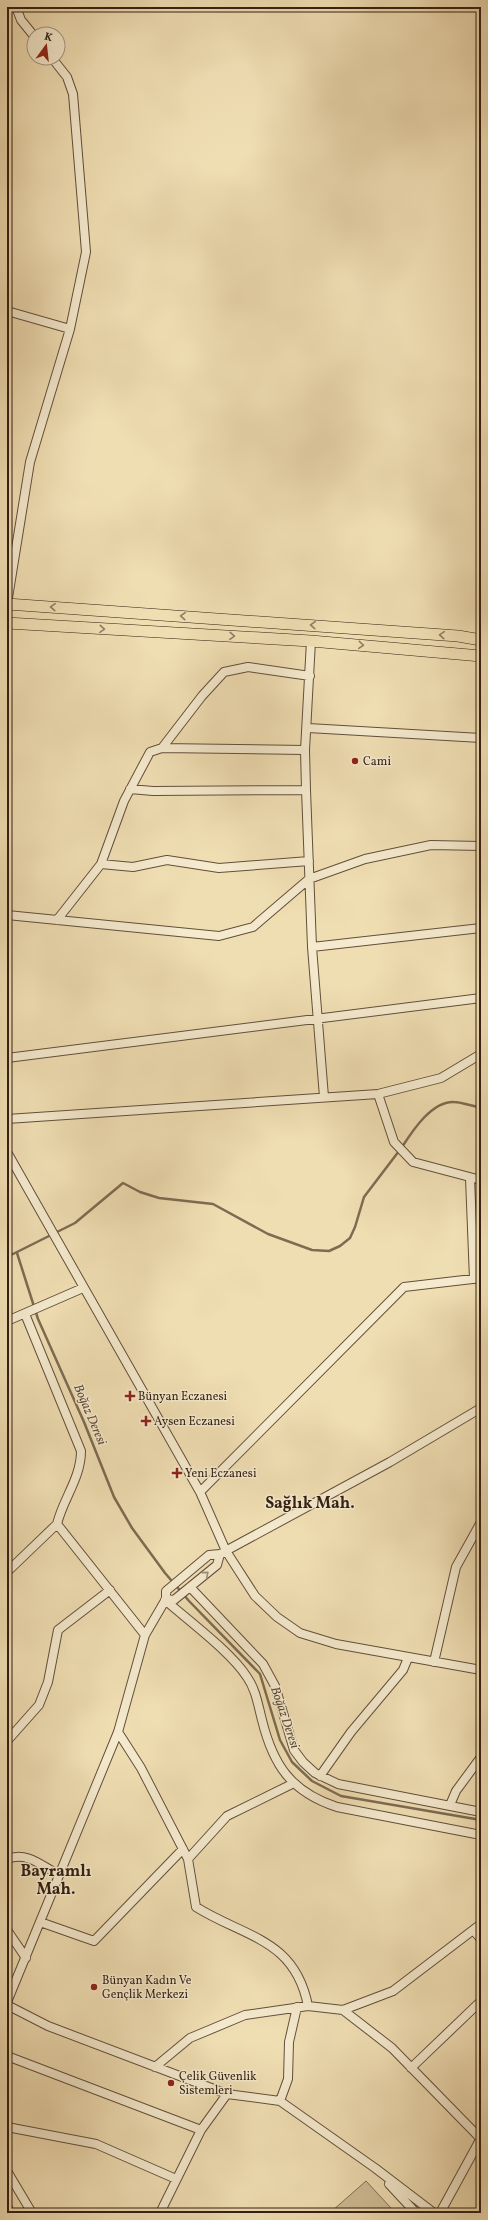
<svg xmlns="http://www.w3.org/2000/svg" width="488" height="2220" font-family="Vollkorn,serif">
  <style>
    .green { fill: #d0be98; stroke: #816e56 }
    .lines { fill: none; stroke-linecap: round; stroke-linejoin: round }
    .stream { stroke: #7d6b53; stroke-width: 2.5 }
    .minor-casing { stroke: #624f3b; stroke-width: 10 }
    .major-casing { stroke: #321f13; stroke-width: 12 }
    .minor { stroke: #f5eace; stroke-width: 8 }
    .major { stroke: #f0deb3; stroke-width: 11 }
    .oneway { stroke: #917e63 }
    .oneway2 { stroke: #9d8f7a }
    .poi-dot { fill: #8f2418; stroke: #f5eace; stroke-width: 1.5 }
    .labels { text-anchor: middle; stroke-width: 3; stroke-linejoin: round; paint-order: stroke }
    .poi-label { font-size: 12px; fill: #321f13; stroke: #f5eace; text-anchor: start }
    .water-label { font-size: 13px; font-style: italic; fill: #5e4b38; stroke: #f5eace }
    .district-label { font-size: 16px; font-weight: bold; fill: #321f13; stroke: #f5eace }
  </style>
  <rect width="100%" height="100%" fill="#f0deb3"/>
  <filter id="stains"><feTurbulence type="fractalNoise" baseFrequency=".005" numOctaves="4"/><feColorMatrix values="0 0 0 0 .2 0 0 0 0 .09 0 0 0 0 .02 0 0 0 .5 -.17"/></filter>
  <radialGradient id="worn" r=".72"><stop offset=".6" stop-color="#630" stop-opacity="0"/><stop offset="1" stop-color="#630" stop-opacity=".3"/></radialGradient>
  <path class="green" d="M366,2181L391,2208L389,2213H301L332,2211Z"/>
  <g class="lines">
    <path class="stream" d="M402,1147C413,1130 432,1101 454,1102C463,1102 472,1107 481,1107
      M17,1253L38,1319L84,1422L114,1497L132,1528L165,1573L189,1601L260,1674L280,1740L292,1762L312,1781L341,1796L481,1820
      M7,1257L75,1223L123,1183L140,1192L159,1198L213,1204L268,1234L312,1250L329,1251L340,1246L350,1238L355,1227L364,1197L399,1151"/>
    <g class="minor-casing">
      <path id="minor" d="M16,7L21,20L34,36
        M52,58L67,77L73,94L86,252L70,329
        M7,311L70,329L30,462L7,604
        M311,641L305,750L306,790L312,947L324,1097
        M308,728L481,738
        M162,748L202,696L224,672L248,667L310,676
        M130,789L153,791L306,790
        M101,864L133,867L167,860L219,868L309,861
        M7,915L219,936L253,927L309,879L365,859L431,845L481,846
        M57,920L101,864L124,801L150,752L162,748L305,750
        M312,947L481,928
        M7,1058L481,998
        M378,1094L394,1142L413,1162L481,1180
        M7,1119L378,1094L441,1078L481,1054
        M7,1152L200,1492L226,1551L255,1596L277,1617L300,1633L336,1644L481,1670
        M470,1178L474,1279
        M25,1314L81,1451C81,1478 63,1499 57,1524
        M7,1321L83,1288
        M200,1492L404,1287L481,1278
        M7,1572L57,1524L145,1635
        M190,1587L263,1664L275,1686L294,1750L303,1762L315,1773L338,1784L481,1812
        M166,1599L174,1600L217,1565L220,1554
        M165,1600C189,1621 231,1652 247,1677C256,1690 258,1705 262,1720C273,1765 291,1792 337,1807L481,1835
        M434,1662L456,1567L481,1522
        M118,1732L141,1768L188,1859L196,1907C246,1938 295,1939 308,2006
        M7,1741L39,1705L48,1682L58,1630L110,1590
        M320,1776L351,1732L403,1670L408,1658
        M450,1805L456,1791L481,1757
        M7,1859C27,1851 42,1866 59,1875
        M188,1859L227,1816L294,1783
        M40,1922L94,1941L183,1849
        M7,1930L26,1958
        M473,1930L481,1939
        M7,2002L118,1732L145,1635L166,1599V1591L209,1555L220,1554L390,1462L481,1408
        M7,2005L48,2026L227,2094L280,2101L375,2168L434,2213
        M343,2010L392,2048L481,2139
        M7,2056L201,2130
        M155,2067L190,2038L245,2015L308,2006L343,2010L393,1991L481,1924
        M411,2068L481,2001
        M280,2101L288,2079L289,2042L297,2007
        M7,2127L96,2144L176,2179
        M7,2171L32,2213
        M389,2184L416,2213
        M7,2206L10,2213
        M160,2213L201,2130L227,2094
        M440,2213L481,2138"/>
    </g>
    <g class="major-casing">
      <path id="major" d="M7,604L458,636L481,640
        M7,623L311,641L481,656"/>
    </g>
    <use href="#minor" class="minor"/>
    <use href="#major" class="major"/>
  </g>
  <defs><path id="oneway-chevron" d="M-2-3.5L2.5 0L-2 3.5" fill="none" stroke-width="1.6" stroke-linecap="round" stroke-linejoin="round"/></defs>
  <g class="oneway">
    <use href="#oneway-chevron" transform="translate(53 607) rotate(-176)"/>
    <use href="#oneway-chevron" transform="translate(183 616) rotate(-176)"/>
    <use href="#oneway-chevron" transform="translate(313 625) rotate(-176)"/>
    <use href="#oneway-chevron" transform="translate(102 629) rotate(3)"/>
    <use href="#oneway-chevron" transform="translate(442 635) rotate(-176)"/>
    <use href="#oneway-chevron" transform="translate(232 636) rotate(3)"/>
    <use href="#oneway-chevron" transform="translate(361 645) rotate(5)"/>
  </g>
  <use class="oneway2" href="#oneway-chevron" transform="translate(206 1574) rotate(-40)"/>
  <g class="poi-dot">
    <circle cx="355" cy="761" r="4"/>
    <path d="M128 1390h4v4h4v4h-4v4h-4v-4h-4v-4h4z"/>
    <path d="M144 1415h4v4h4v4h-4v4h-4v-4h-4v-4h4z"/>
    <path d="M175 1467h4v4h4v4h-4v4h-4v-4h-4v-4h4z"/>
    <circle cx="94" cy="1987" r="4"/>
    <circle cx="171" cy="2083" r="4"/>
  </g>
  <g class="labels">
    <g class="poi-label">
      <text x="363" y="765">Cami</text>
      <text x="138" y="1400">Bünyan Eczanesi</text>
      <text x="154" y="1425">Aysen Eczanesi</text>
      <text x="185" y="1477">Yeni Eczanesi</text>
      <text x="102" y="1984">Bünyan Kadın Ve<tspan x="102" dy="14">Gençlik Merkezi</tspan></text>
      <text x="179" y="2080">Çelik Güvenlik<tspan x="179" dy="14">Sistemleri</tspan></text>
    </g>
    <g class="water-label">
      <text transform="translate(91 1414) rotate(67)" y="5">Boğaz Deresi</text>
      <text transform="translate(286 1717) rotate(71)" y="5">Boğaz Deresi</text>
    </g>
    <g class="district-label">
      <text x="310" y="1508">Sağlık Mah.</text>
      <text x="56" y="1876">Bayramlı<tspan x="56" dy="18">Mah.</tspan></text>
    </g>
  </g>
  <rect width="488" height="2220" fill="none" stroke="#f0deb3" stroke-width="24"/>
  <rect x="8" y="8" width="472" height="2204" fill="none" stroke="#321f13" stroke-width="2"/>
  <rect x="12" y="12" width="464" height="2196" fill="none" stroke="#321f13"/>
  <g transform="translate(46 46) rotate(15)"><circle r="19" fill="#f5eace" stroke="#a79983"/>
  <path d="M0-3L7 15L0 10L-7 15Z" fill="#8f2418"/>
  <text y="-6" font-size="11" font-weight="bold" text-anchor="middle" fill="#321f13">K</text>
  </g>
  <rect width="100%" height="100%" filter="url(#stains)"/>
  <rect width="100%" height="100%" fill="url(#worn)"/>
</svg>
